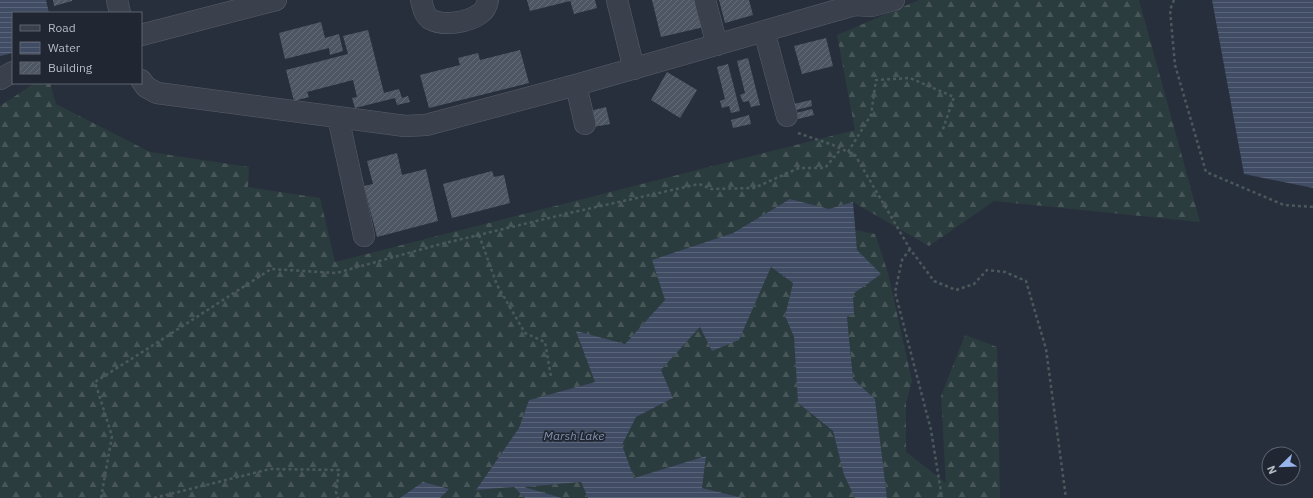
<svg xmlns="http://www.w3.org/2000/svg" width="1313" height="498" font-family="'IBM Plex Sans',sans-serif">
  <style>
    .forest { fill: url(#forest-firs) }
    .water { fill: url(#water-rules) }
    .building { fill: url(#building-hatch) }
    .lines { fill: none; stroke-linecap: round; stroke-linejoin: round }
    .minor-casing { stroke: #595f6a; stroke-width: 22 }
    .path { stroke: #4a595c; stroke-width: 2.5; stroke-dasharray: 3 3; stroke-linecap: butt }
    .minor { stroke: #3b414c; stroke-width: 21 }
    .labels { text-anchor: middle; stroke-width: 3.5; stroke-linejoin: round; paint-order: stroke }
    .water-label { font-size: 12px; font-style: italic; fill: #8392ab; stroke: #202632 }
  </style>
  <defs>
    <pattern id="forest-firs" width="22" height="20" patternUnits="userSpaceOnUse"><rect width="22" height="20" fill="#2b3c3e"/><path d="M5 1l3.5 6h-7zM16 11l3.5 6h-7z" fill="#485658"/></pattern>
    <pattern id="water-rules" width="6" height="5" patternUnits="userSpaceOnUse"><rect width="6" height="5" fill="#404c63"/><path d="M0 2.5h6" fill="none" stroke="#596478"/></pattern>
    <pattern id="building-hatch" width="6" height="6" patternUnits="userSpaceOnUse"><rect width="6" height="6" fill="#4e5664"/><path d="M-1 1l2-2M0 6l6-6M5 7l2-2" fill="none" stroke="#656c79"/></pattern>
  </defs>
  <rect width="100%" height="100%" fill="#282f3c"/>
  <path class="forest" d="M919,0H1139L1200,222L994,201L929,246L853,202L829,209L790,199L733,233L653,260L665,300L625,344L595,382L529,400L519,428L476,490L514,487L525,498H0V106L35,83H50L56,104L150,152L249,167L248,187L320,198L335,262L855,130L837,35Z
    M855,230L875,234L888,273L912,381L906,403V452L946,483L941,396L965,335L997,347L1000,498H887L875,399L853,379L847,317L854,313L853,294L857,250Z
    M771,267L793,283L785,316L794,337L798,403L833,431L844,475L855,498H743L702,488L706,456L634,478L622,445L636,417L673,398L661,370L701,326L739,340Z
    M581,482L588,498H562L522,487Z"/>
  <path class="water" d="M0,0H46L49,13H13V53L0,56Z
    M1212,0H1313V188L1244,174Z
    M790,199L829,209L853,202L857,250L881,274L853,294L854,313L847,317L853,379L875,399L887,498H855L844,475L833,431L798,403L794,337L785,316L793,283L771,267L739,340L712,351L700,327L661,370L673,398L636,417L622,445L634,478L706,456L702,488L743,498H588L581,482L524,487L562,498H525L514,487L476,490L519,428L529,400L595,382L576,331L625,344L665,300L652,260L733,233Z
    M423,482L449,489L440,498H400Z"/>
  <path class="building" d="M53,0H72V1L54,6Z
    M527,0H570V1L530,11Z
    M570,0H595L597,8L574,14Z
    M652,0H697L704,27L661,37Z
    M719,0H749L753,15L725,23Z
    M321,22L325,38L339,34L343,51L330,55L329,48L285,59L279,33Z
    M368,30L384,93L399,89L402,98L408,96L410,102L397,105L395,98L355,108L352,98L357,97L353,80L307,92L309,97L294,101L286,70L348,54L343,36Z
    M826,38L833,66L802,74L794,46Z
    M520,50L529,83L429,108L420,75L460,65L458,58L478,53L480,60Z
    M748,58L760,105L751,107L749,101L743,102L740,95L745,93L737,61Z
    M728,64L740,111L731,113L729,106L722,108L720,101L725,99L717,67Z
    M667,72L697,90L680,118L651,100Z
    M811,100L812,106L796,110L794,104Z
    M606,107L610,124L593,127L590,111Z
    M812,109L814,115L798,119L796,113Z
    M749,115L751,124L733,128L731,120Z
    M397,153L402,175L426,169L438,221L377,237L364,186L373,184L367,161Z
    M492,171L494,177L504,175L510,203L452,218L443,184Z"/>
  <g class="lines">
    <g class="minor-casing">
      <path id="minor" d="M117,0L120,13
        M421,0C423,7 424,15 430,19C444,27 469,22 481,13C485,10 487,5 488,0
        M617,0L634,69
        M705,0L717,45
        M764,31L787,116
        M141,35L276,0
        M0,79L13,72
        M141,80L146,87L157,93L405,126L426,125L576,85L855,5L872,6L894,0
        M576,85L585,124
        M338,117L364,236"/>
    </g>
    <path class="path" d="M1174,0L1170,10L1175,65L1206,172L1284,205L1313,207
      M798,133L833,145L855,155L910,249L934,281L956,290L974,284L987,270L1005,272L1026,281L1046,349L1066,498
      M848,152L871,115L876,80L910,78L954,97L942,132
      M479,235L497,285L525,333L545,342L551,377
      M910,249L902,260L895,292L931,430L942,498
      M101,498L112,436L95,382L158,342L271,269L336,273L441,244L574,212L699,184L711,189L754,188L799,168H825L841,149
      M154,498L270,469L339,470L336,492L338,498"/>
    <use href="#minor" class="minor"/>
  </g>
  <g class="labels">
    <g class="water-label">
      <text x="574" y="440">Marsh Lake</text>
    </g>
  </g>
  <rect x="12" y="12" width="130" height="72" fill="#202632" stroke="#5c626e"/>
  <rect x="20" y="25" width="20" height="6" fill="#3b414c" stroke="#5c626e"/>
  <text x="48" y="32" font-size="12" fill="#b7bdc7">Road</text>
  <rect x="20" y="42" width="20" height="12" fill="url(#water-rules)" stroke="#5c626e"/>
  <text x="48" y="52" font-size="12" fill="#b7bdc7">Water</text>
  <rect x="20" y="62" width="20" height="12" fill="url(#building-hatch)" stroke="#5c626e"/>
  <text x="48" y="72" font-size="12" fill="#b7bdc7">Building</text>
  <g transform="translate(1281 466) rotate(247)"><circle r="19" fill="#202632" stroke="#5c626e"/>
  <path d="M0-3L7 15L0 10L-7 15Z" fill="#98b4ec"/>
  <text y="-6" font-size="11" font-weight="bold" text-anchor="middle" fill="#b7bdc7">N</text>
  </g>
</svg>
